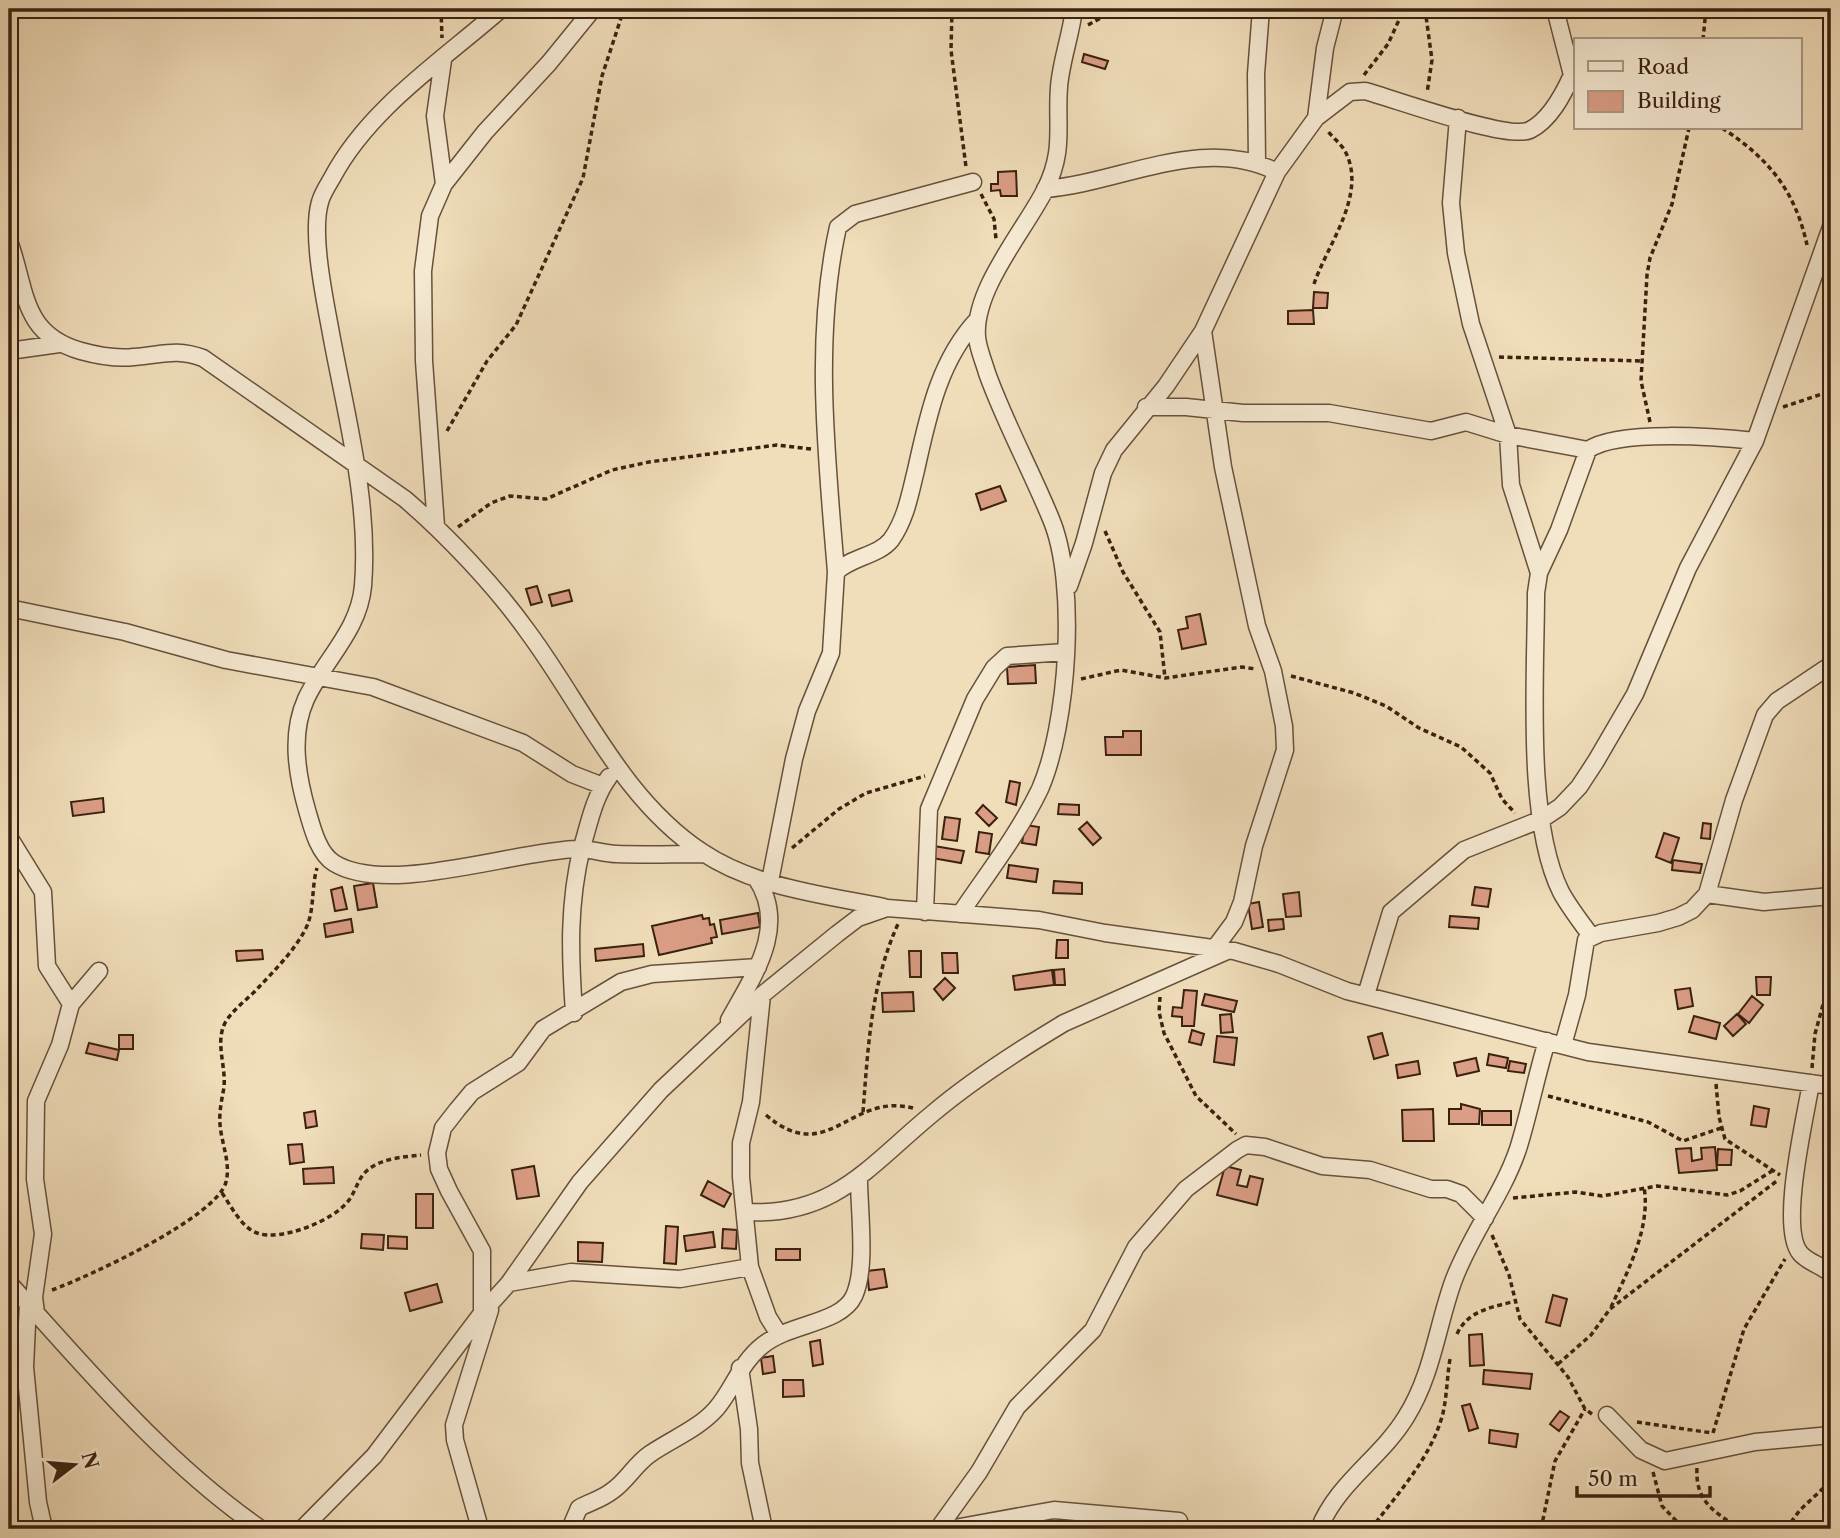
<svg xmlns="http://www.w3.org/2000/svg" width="1840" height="1538" font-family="'Libre Caslon Text',serif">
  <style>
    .building { fill: #da9d85; stroke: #3a210f; stroke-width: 2 }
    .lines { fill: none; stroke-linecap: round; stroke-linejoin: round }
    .street-casing { stroke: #68503a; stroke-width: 19 }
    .path { stroke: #3a210f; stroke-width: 3.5; stroke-dasharray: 5 3.5; stroke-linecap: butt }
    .street { stroke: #f5e9d2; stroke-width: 16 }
  </style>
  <rect width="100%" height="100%" fill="#f0ddba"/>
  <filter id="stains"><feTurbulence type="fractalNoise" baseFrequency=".00286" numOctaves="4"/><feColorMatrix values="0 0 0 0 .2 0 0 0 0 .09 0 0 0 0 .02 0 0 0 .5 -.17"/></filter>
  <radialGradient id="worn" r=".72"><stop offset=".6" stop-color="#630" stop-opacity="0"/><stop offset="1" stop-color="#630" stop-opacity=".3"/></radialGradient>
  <path class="building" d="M1084,54L1108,61L1105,69L1082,62Z
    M1016,171L1017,196H1001L1000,190L991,191V184H998V172Z
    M1314,292L1328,293L1327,308H1313Z
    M1313,310L1314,324H1288V311Z
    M1000,486L1006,501L981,510L976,494Z
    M537,586L542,602L531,605L526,589Z
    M569,590L572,601L552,606L549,595Z
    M1200,614L1206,644L1182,649L1178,630L1188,628L1186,617Z
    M1035,665L1036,683L1008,684L1007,667Z
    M1123,731H1141V755H1106L1105,737H1123Z
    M1010,781L1020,783L1016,805L1006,802Z
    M103,798L104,812L73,816L71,802Z
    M1059,804L1079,805V815L1058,814Z
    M983,805L997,818L989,826L976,813Z
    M945,817L960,819L957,841L942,839Z
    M1087,822L1101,838L1093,845L1079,829Z
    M1703,823L1711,824L1710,839L1701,838Z
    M1025,825L1039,827L1036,845L1022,843Z
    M979,832L992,834L989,854L976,852Z
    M1664,833L1679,838L1671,863L1656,857Z
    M934,846L964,851L961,863L932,858Z
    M1673,860L1702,864L1700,873L1672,870Z
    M1009,865L1038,869L1036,882L1007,878Z
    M1054,881L1082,883V894L1053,893Z
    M373,883L377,907L358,910L354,886Z
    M342,887L347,909L335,911L331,890Z
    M1475,887L1491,889L1488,907L1472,905Z
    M1299,892L1301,916L1286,917L1283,894Z
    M1259,902L1263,927L1252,929L1248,904Z
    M758,913L760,927L722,934L720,920Z
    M702,915L703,919L709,918L710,925L714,924L717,937L711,938L712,943L659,955L652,926Z
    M1450,916L1479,918L1478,929L1449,927Z
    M351,919L353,932L326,937L324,924Z
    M1283,919L1284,929L1269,931L1268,920Z
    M1057,940H1068V958H1056Z
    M643,944L644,956L596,961L595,949Z
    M262,950L263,959L237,961L236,951Z
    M909,951H921V977H910Z
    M942,953H957L958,973H943Z
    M1064,969L1065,985H1055L1054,970Z
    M1052,970L1054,985L1015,990L1013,976Z
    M1756,977H1771L1770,995H1757Z
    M945,978L955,988L943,1000L934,989Z
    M1690,988L1693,1006L1678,1009L1675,990Z
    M1184,990L1197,991L1194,1026H1182V1017L1172,1016L1173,1007L1182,1008Z
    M913,992L914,1011L883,1012L882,993Z
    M1205,994L1237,1001L1234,1012L1202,1005Z
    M1752,996L1763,1005L1749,1023L1738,1014Z
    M1231,1014L1233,1032L1221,1033L1220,1015Z
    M1737,1014L1746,1024L1733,1036L1724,1026Z
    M1694,1016L1720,1023L1716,1039L1689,1032Z
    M1192,1030L1204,1034L1201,1045L1189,1042Z
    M1382,1033L1388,1055L1374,1059L1368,1037Z
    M119,1035H133V1049H119Z
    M1217,1036L1237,1038L1234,1065L1214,1062Z
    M89,1043L119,1050L117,1060L86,1053Z
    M1489,1054L1508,1058L1506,1068L1487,1065Z
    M1476,1058L1479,1071L1457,1076L1454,1063Z
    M1418,1061L1420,1074L1398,1078L1396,1065Z
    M1510,1061L1526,1064L1524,1073L1508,1071Z
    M1461,1104L1480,1109L1479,1124H1449V1109H1461Z
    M1754,1106L1769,1109L1766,1127L1751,1125Z
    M1433,1109L1434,1141H1403L1402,1110Z
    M315,1111L317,1126L306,1128L304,1113Z
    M1482,1111H1511V1125H1482Z
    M302,1144L304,1162L290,1164L288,1145Z
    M1715,1147L1717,1170L1679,1173L1676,1149L1691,1148L1692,1161L1702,1159L1701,1148Z
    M1718,1149L1732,1150L1731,1165H1717Z
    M534,1166L539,1196L517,1199L512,1170Z
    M1225,1166L1241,1170L1237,1185L1247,1187L1250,1176L1263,1179L1257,1205L1217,1195Z
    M333,1167L334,1183L304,1184L303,1169Z
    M708,1181L731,1194L724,1207L701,1195Z
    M416,1194H433V1228H416Z
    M666,1226L678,1227L676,1264L664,1263Z
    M723,1229L737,1230L736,1249L722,1248Z
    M713,1232L715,1247L686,1251L684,1236Z
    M362,1234L384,1235L383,1250L361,1248Z
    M388,1236L407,1237V1249L388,1248Z
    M578,1242L603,1243L602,1262L578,1261Z
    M776,1249H800V1260H776Z
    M884,1269L887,1287L869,1290L867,1271Z
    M437,1284L442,1302L410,1311L405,1293Z
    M1553,1295L1567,1299L1560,1326L1546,1322Z
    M1482,1334L1484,1365L1470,1366L1469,1335Z
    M820,1340L823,1364L813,1366L810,1342Z
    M773,1356L775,1372L763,1374L761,1358Z
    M1484,1370L1532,1374L1530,1389L1483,1384Z
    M783,1380H803L804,1396L783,1397Z
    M1470,1404L1478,1428L1469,1431L1462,1406Z
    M1560,1411L1569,1417L1559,1431L1550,1424Z
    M1490,1430L1518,1434L1516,1447L1489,1443Z"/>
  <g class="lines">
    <g class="street-casing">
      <path id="street" d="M501,9C443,60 369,108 332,178C328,185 322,194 320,202C311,233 324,296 330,328C345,412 370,500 363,586C359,631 324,660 306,699C290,734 297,775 307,810C312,827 318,853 334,863C387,896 513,851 577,849C590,848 603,854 617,854C646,855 675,854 704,854
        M1316,118L1325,48L1335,9
        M1458,118L1451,203L1456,253L1471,324L1508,435L1511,485L1539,573
        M1257,162L1256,74L1261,9
        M444,184L485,132L549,63L593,9
        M1045,189C1121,183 1203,134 1277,172
        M9,241C27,290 21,334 81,351C99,356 116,359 134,357C163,355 175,348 203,358L405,499C447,535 496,587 528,632C583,706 622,799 702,852C754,887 824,895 884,907
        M1203,331L1223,467L1257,626L1273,671L1284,726L1285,750L1254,846L1242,902L1234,922L1214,949
        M9,351L59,344
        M1146,407H1186L1243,413H1329L1431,431L1466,422L1508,435L1588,450
        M436,526L424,361L423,271L430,216L444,184L435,116L443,60
        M836,572C827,459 813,339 838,227L855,214L973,182
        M1069,586L1084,543L1103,473L1114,450L1166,386L1203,331L1277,172L1316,118L1350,92L1365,91C1395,99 1509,141 1530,130C1550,120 1563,95 1572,75L1555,9
        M9,608L125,632L226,660L373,687L523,743L572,774L603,786
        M9,837L43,892L47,966L71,1004
        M770,881L794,759L807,711L831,653L836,572C851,557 878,556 891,540C906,519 910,494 916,470C928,416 939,360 978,319
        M1707,894L1764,902L1831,896
        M925,912L929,809L975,699L994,668L1007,656L1065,652
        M960,914C987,874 1019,833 1040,789C1068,725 1078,583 1051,519C1031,470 1005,423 987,373C984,362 978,349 977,337C973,290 1024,231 1045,190C1065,150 1056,127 1059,87C1061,61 1071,35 1074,9
        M1591,936C1581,922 1569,907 1561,892C1525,820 1536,675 1536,593L1539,573L1559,530L1588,450C1617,429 1718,437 1755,441
        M762,995L751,1102L741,1143V1177L750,1267L768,1317L778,1333
        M1366,995L1391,912L1464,850L1542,819L1560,807L1579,787L1596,761L1635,694L1688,568L1755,441L1831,227
        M574,1013C570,955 568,904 582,847C589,824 594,797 609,777
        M729,1020C753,976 789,927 756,878
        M1563,1045L1577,995L1586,940L1601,933L1658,923L1678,917L1692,910L1707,894L1734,800L1765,715L1777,701L1831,665
        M1811,1083C1805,1119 1779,1227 1800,1253C1808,1263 1822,1265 1831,1274
        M746,1212C834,1217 870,1165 932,1114C972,1080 1019,1050 1064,1023L1227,951
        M9,1283C87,1369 165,1463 261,1529
        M509,1283L571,1272L680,1279L750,1267
        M28,1303L25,1367L38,1502L44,1529
        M36,1313L34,1297L43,1234L35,1179L36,1101L60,1045L71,1004L99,971
        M482,1313V1251L449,1191L439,1169L437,1153L443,1128L457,1110L472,1092L518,1063L543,1029L621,982L652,974L758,967
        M740,1368L749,1429L750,1463L764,1529
        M1607,1415L1641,1450L1665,1461L1755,1442L1831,1435
        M302,1529L374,1456L482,1313L509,1283L580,1182L661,1090L762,995L837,934L858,918L887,908L1039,920L1105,933L1234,951L1279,964L1347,991L1588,1052L1831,1086
        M477,1529L478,1521L455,1440L454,1425L490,1310
        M570,1529L579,1508C590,1502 602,1499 612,1491C627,1481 635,1464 650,1454C672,1439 698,1429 716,1409C734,1388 740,1363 763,1345C790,1323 841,1324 854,1296C867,1268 859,1211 859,1179
        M938,1529L979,1472L1017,1407L1093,1330L1136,1247L1186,1189L1237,1150L1246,1145L1265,1147L1322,1166L1370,1170L1431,1189H1447L1461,1194L1485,1218
        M949,1529L1054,1510L1179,1521
        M1319,1529C1337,1483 1381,1458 1406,1417C1432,1376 1437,1327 1453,1282C1470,1235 1502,1196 1518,1149C1529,1114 1536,1077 1547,1041"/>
    </g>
    <path class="path" d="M441,9L442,38
      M952,9L951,50L966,167
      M1425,9L1432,60L1427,93
      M1088,25L1117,9
      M1703,40L1706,9
      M1364,75L1388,44L1404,9
      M1722,128C1768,158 1795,190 1807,245
      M981,194L994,219L996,239
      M1314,284C1327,245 1368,194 1345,151C1341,144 1332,137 1327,130
      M1499,357L1641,361
      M1783,407L1831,391
      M1650,422L1641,381L1647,275L1650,258L1672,204L1689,128
      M447,431L487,361L516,325L583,178L602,76L624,9
      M458,527L491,503L510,496L546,499L612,470L649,462L777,445L811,449
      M1105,531L1123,572L1160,632L1165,678
      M1291,676L1354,693L1386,706L1419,728L1461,747L1490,773L1502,799L1515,813
      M1081,679L1121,670L1165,678L1242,667L1256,669
      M792,848L839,809L866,793L925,776
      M1160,997L1159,1012L1164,1033L1196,1096L1236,1134
      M1812,1068L1815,1034L1831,975
      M1716,1084L1719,1117L1725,1139L1780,1175
      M1548,1096L1648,1122L1683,1141L1721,1128
      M863,1112C868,1048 871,983 898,924
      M766,1115C828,1168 849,1092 913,1108
      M222,1193C231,1206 242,1228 257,1233C281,1242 335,1220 349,1200C357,1189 358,1177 369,1169C383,1158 404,1157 421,1155
      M1513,1198L1576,1192L1602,1196L1657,1186L1727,1195L1740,1191L1772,1171
      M1492,1235L1509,1275L1520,1319L1568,1377L1585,1409L1592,1414
      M52,1290C88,1277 217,1217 226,1182C231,1163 221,1142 220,1124C219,1111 222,1099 224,1087C226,1065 215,1043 225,1023C233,1009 247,1000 258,988C274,971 294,951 305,930C315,912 311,888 317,868
      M1611,1307C1628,1271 1651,1227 1644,1187
      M1457,1334C1468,1310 1493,1307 1516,1301
      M1558,1364L1591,1335L1610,1309L1778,1180
      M1637,1422L1712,1433
      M1713,1433L1744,1329L1785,1259
      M1697,1468C1695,1502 1715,1512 1740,1529
      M1653,1472L1662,1506L1684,1529
      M1371,1529C1397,1494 1432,1457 1443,1413C1447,1395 1447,1377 1450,1359
      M1541,1529L1555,1461L1585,1409
      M1786,1529L1800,1510L1831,1481"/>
    <use href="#street" class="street"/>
  </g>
  <rect width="1840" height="1538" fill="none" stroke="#f0ddba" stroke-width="35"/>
  <rect x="10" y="10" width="1819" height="1517" fill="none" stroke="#3a210f" stroke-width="3.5"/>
  <rect x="18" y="18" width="1805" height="1503" fill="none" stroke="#3a210f" stroke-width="2"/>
  <rect x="1574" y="38" width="228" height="91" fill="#f5e9d2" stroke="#aa9984" stroke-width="2"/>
  <rect x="1588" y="61" width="35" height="10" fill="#f5e9d2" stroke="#aa9984" stroke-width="2"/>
  <text x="1637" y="74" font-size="21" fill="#3a210f">Road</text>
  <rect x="1588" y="91" width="35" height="21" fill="#da9d85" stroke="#aa9984" stroke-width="2"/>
  <text x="1637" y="108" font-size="21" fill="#3a210f">Building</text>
  <g transform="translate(74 1465) rotate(74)" stroke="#f5e9d2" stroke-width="5" paint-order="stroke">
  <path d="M0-5L12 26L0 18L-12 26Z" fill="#3a210f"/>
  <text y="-10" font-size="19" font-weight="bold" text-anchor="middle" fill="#3a210f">N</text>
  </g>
  <path d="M1577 1486v10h133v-10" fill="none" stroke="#3a210f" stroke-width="3.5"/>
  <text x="1588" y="1486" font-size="21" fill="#3a210f" stroke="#f5e9d2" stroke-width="5" paint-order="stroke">50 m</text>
  <rect width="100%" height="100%" filter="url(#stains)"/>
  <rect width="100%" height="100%" fill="url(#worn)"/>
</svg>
